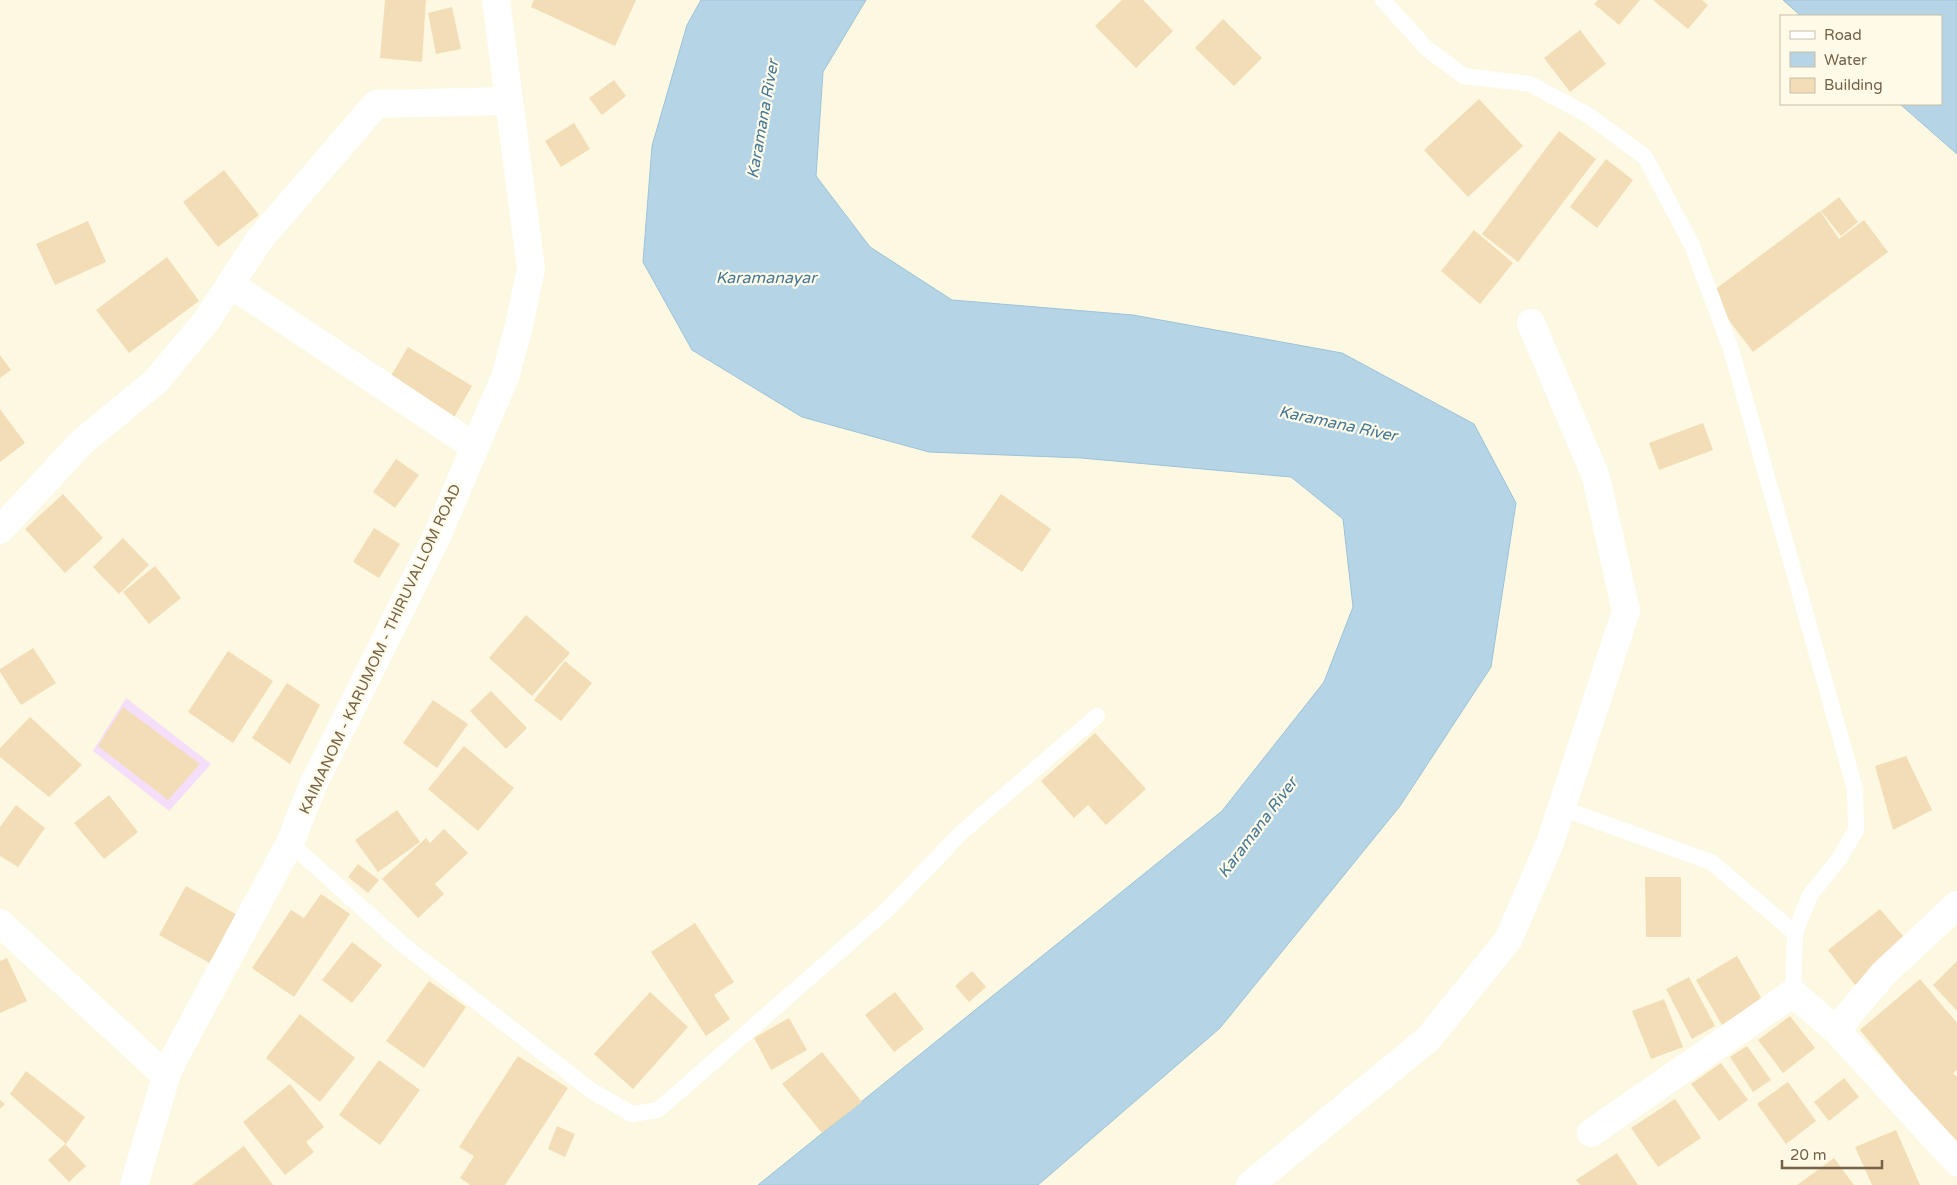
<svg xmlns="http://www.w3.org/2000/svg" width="1957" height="1185" font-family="'Varela Round',sans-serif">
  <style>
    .education { fill: #f5def9 }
    .water { fill: #b5d5e7; stroke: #9bc2d9 }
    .building { fill: #f3ddb7 }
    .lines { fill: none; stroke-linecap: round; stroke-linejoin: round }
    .lane { stroke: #fff; stroke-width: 16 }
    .street { stroke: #fff; stroke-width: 28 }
    .secondary { stroke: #fff; stroke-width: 28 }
    .labels { text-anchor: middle; stroke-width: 4.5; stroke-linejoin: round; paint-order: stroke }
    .street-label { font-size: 15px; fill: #756147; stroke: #fffbe8 }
    .water-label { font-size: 16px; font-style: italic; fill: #457898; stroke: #fffbe8 }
  </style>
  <rect width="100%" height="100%" fill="#fdf8e1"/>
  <path class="education" d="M126,698L211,764L169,811L93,751Z"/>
  <path class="water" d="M701,0H866L823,72L816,176L870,247L952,300L1133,315L1342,353L1474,424L1516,503L1491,667L1400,806L1220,1028L1038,1185H758L1222,811L1324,682L1353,607L1343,519L1291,477L1081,458L929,452L802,417L692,350L643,262L652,146L687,25Z
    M1783,0H1957V154L1900,104H1941V16H1801Z"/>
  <path class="building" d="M385,0H426L422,62L380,58Z
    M534,0H636L615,46L531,7Z
    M1122,0H1143L1173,31L1136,68L1095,26Z
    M1598,0H1640L1619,25L1594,4Z
    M1653,0H1702L1708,5L1688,29Z
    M452,7L461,49L436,54L428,13Z
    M1223,19L1262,58L1234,86L1195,48Z
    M1580,30L1606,64L1570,92L1544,58Z
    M614,80L626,96L602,115L589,98Z
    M1479,99L1523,146L1468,197L1424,150Z
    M574,123L590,149L561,167L545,141Z
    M1559,131L1596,159L1518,262L1482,234Z
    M1606,159L1633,180L1597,228L1570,207Z
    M224,170L259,215L218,247L183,202Z
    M1839,197L1858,222L1841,236L1821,211Z
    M1820,211L1839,239L1864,220L1888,252L1753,352L1709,294Z
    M88,221L106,262L55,285L36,244Z
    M1474,230L1513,263L1480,304L1441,271Z
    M167,257L199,301L129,353L96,310Z
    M408,347L472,386L453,419L389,379Z
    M0,355L11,370L0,378Z
    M0,409L25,443L0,462Z
    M1703,423L1713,450L1659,470L1649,443Z
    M396,459L419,475L395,508L373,492Z
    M63,494L103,538L65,573L25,529Z
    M1001,494L1051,529L1022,572L971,537Z
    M374,528L400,544L379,578L353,562Z
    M123,538L149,565L119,594L93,567Z
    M155,566L181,598L149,624L123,592Z
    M526,615L570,653L532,696L489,658Z
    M33,648L56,683L21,705L0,672V669Z
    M228,651L273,681L233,743L188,712Z
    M565,661L592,683L561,721L534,700Z
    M287,683L320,705L290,764L252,738Z
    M491,691L527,728L506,749L470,711Z
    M433,700L468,724L437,768L403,743Z
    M123,707L200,764L168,800L98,746Z
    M30,717L82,765L49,797L0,757V748Z
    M1095,733L1146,789L1106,825L1088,805L1074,818L1041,781Z
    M464,746L514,788L478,831L428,789Z
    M1906,756L1932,810L1893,830L1875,766Z
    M109,795L138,832L104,859L74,823Z
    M16,805L45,828L18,867L0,856V827Z
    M397,810L420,842L378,872L355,840Z
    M444,829L468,853L435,884L444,894L418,918L382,879L426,838L430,843Z
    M358,864L379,880L368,893L348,877Z
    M1645,877H1681V937H1646Z
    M186,886L241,917L215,966L159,935Z
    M321,894L350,914L294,997L252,968L291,910L304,918Z
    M1880,909L1908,942L1855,985L1828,950Z
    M695,923L734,982L714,995L730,1019L706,1036L651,952Z
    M352,942L382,965L352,1003L322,980Z
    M1737,956L1763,1001L1722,1025L1696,980Z
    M7,958L27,1001L0,1013V961Z
    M1957,961V1011L1933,985Z
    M972,971L986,987L969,1002L955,986Z
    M1689,977L1715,1026L1692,1039L1666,989Z
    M1920,979L1957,1023V1070L1953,1073L1957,1077V1147L1860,1030Z
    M429,981L466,1007L424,1068L386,1041Z
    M650,992L688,1027L633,1089L594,1054Z
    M895,992L924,1029L894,1052L865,1015Z
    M1664,999L1683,1047L1651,1059L1632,1011Z
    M300,1014L355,1058L320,1102L266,1058Z
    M1790,1016L1815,1048L1783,1073L1758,1040Z
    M789,1018L807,1050L771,1070L754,1038Z
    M1747,1046L1771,1080L1753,1092L1730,1057Z
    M822,1052L862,1102L822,1133L782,1084Z
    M518,1056L568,1088L505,1185H470L460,1178L474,1156L459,1147Z
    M379,1060L420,1090L380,1145L339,1115Z
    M1721,1063L1748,1100L1719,1121L1691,1084Z
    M26,1071L85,1117L66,1144L10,1094Z
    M1844,1078L1859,1097L1829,1121L1814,1102Z
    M1788,1082L1816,1121L1786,1144L1757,1104Z
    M290,1084L324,1127L306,1142L314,1152L285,1175L243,1122Z
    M1675,1099L1701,1138L1658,1167L1631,1128Z
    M0,1100L5,1104L0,1109Z
    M557,1126L575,1134L565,1157L548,1149Z
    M1896,1130L1920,1185H1872L1855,1147Z
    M65,1144L86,1166L69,1182L48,1160Z
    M244,1146L273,1185H192Z
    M1617,1153L1638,1185H1580L1576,1180Z
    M1834,1158L1854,1185H1797Z"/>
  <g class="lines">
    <path class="lane" d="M1383,0L1426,48L1464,76L1530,84L1588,115L1645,157L1692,245L1731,349L1855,789L1856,830L1839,859L1810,895L1795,933L1793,993
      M1561,808L1711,862L1795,933
      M290,843L401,943L592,1091L632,1114L658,1110L888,909L962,832L1097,716"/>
    <path class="street" d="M230,284L475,447
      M0,530L82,442L156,381L207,320L259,240L376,104L509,101
      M0,923L166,1076
      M1836,1030L1883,974L1957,905
      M1591,1133L1793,993L1836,1030L1957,1162
      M1250,1185L1428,1039L1508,940L1550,843L1626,611L1596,477L1531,323"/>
    <path class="secondary" d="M134,1185L166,1076L173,1060L290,843L313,785L438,534L505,377L518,330L531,269L496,0"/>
  </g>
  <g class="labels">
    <g class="street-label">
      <text transform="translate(380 649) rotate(-65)" y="5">KAIMANOM - KARUMOM - THIRUVALLOM ROAD</text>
    </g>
    <g class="water-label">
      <text transform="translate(762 119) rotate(-80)" y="6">Karamana River</text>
      <text x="766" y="283">Karamanayar</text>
      <text transform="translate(1338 423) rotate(12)" y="6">Karamana River</text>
      <text transform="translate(1257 827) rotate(-53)" y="6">Karamana River</text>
    </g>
  </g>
  <rect x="1780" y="15" width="162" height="90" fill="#fffbe8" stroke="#c8bda8"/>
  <rect x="1790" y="31" width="25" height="8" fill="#ffffff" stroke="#c8bda8"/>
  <text x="1824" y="40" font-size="15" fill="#756147">Road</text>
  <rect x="1790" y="52" width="25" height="15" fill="#b5d5e7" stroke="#c8bda8"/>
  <text x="1824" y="65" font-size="15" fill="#756147">Water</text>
  <rect x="1790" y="78" width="25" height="15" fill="#f3ddb7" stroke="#c8bda8"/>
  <text x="1824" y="90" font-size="15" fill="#756147">Building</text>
  <path d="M1782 1160v8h100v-8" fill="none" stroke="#756147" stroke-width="2.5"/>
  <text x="1790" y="1160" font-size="15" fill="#756147" stroke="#fffbe8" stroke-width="4" paint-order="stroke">20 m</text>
</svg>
